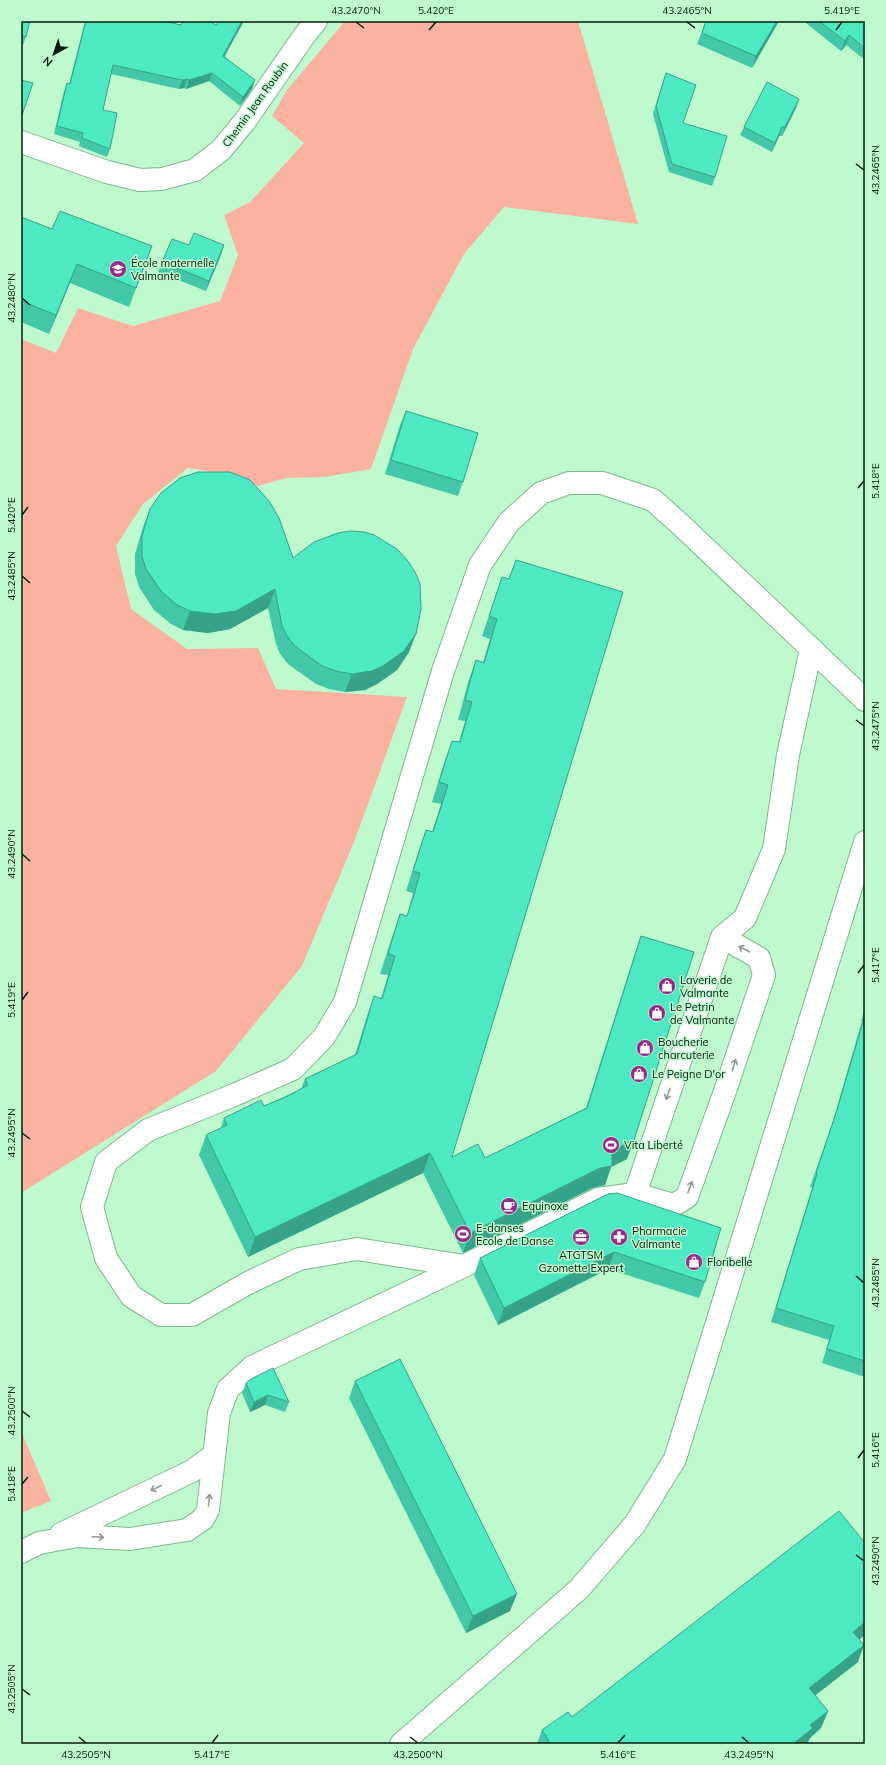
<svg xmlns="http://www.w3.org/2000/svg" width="886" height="1765" font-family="Mulish,sans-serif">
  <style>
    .green { fill: #fbb2a1 }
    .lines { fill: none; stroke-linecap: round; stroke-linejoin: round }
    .street-casing { stroke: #7db88e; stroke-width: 24 }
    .street { stroke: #fff; stroke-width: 22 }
    .wall { fill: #42c8a8 }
    .shaded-wall { fill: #36a388 }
    .building { fill: #4de9c3; stroke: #36a388 }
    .oneway { stroke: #8f9993 }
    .ticks { fill: none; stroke: #061d0e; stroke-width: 1.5 }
    .labels { text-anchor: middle; stroke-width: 3; stroke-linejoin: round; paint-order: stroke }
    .street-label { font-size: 11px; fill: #061d0e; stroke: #beface }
    .poi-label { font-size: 11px; fill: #061d0e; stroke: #beface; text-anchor: start }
    .neatline { fill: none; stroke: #061d0e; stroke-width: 1.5 }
    .ticks-label { font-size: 10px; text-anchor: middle; fill: #061d0e }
  </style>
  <rect width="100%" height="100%" fill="#beface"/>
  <path class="green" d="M345,21H578L638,224L504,207L464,254L413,349L371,469L325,477L287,478L258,486L233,475L188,468L143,504L116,546L131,609L187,649L258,648L276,689L407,697L356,837L302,966L216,1071L21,1193V339L56,353L78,308L133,326L220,301L238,255L224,215L250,202L304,143L272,116L287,90Z
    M21,1431L51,1501L21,1513Z"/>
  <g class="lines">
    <g class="street-casing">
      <path id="street" d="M21,142L107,172L140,180L162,179L195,170L221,150L245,121L304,36L316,21
        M635,1194L722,937L745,918L774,849L788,755L811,649
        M464,1266L357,1249L299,1259L248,1283L192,1315H161L131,1296L106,1258L92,1207L106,1162L148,1130L234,1095L293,1069L324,1037L345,1002L443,671L480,565L509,522L541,493L569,483H602L653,500L681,525L865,700
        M61,1534L192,1471L214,1455
        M21,1552L39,1543L77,1536L130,1539L187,1530L203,1519L208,1510L219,1413L228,1389L252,1367L464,1266L598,1199L635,1194L674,1205L687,1197L724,1094L764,975L759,958L722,937
        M401,1744L579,1589L635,1524L675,1459L865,842"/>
    </g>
    <use href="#street" class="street"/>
  </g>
  <path class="wall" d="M21,21L26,37L23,45L21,44Z
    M85,21H163L181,25H216L219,21H243L225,56L252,89L240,106L209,81L186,89L184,88L179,89L111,74L103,110L110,149L107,157L79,146L80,142L54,134L64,91L67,83L69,84Z
    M706,21H779L752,68L697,44Z
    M806,21H865V60L846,45L841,51L806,23Z
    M666,73L683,123L715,177L712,186L669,172L653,114L663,82Z
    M796,108L782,136H779L772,152L740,135L744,127Z
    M21,217L52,229L152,246L129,307L70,283L49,334L21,322Z
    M189,245H224L206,291L158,272L162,262Z
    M406,411L463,482L458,496L385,474L400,425Z
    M150,509L293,558L409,652L397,670L377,684L365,690L345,692L329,689L316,684L288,664L280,654L276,644L268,608L230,629L208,633L183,630L171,624L154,610L139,587L135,574V554L143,527Z
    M516,560L452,1157L485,1158L586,1108L634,956L641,936L627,1159L611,1167L605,1185L592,1188L463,1253L423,1173L248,1257L199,1155L206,1135L221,1128L224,1118L264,1106L301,1089L305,1079L355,1055L367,1016L374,996L381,999L388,975L380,974L393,934L400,914L407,916L413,893L406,891L419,850L426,830L432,832L441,804L432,802L445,760L452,741L459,742L465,721L458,720L469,679L476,660L483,662L490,639L482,636L502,577L509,579Z
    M865,1006V1377L822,1363L829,1340L771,1322L812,1188L810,1187L832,1124L862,1021H861Z
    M608,1194L705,1282L699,1298L608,1269L498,1325L474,1275L480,1258Z
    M355,1381L510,1611L466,1633L349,1398Z
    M246,1383L289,1402L285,1412L265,1405L250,1412L242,1393Z
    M859,1639L858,1662L815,1695L828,1711L821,1728L810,1738L807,1744H537L542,1730L572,1717Z"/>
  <path class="shaded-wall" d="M242,21H243V23L220,64L223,56Z
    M777,21H779L752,68L756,56Z
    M849,35L846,45L841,51L845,41Z
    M212,73L209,81L186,89L189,80Z
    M187,79L184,88L179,89L182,80Z
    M255,80L252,89L240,106L243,97Z
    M799,99L796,108L782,136L785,127Z
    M782,127L779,136L772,152L775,143Z
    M224,245L221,255L206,291L209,281Z
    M77,264L70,283L49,334L56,315Z
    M275,589L268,608L230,629L208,633L183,630L190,611Z
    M416,634L409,652L397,670L377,684L365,690L345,692L352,674Z
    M634,1140L627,1159L611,1167L605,1185L592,1188L463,1253L470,1233L612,1151Z
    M430,1153L423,1173L248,1257L255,1237Z
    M614,1252L608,1269L498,1325L504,1308Z
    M268,1395L265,1405L250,1412L254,1402Z
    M517,1594L510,1611L466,1633L473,1616Z
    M865,1622V1635L847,1649L853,1632Z
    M864,1645L858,1662L803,1705L809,1688Z
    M828,1711L821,1728L810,1738L807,1744H793L794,1743L810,1725Z"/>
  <path class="building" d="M21,21H30L26,37L21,35Z
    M86,21H163L181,25L183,21H210L216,25L219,21H242L223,56L255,80L243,97L212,73L189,80L187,79L182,80L113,65L103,110L117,113L110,149L82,138L83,133L57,126L67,83L70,84Z
    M706,21H777L756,56L702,33Z
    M819,21H865V48L849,35L845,41Z
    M666,73L696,85L683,123L727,136L715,177L672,164L656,106Z
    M21,80L33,83L21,118Z
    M767,82L799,99L785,127H782L775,143L744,127Z
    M60,211L152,246L136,288L77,264L56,315L21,301V217L52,229Z
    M194,233L224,245L209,281L162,262L172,239L189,245Z
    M406,411L478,433L463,482L391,460Z
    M198,472H230L250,480L269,501L279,518L293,558L314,542L338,533L350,531L364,532L374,535L397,549L408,561L415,572L420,584L421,609L416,634L404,651L383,666L372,671L352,674L336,671L322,666L295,646L287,636L282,626L275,589L236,611L215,614L190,611L177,605L161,591L146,569L142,556V536L150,509L161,493L180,478Z
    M516,560L623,592L452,1157L478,1144L485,1158L587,1108L641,936L694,952L634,1140L612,1151V1166L600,1168L470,1233L430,1153L255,1237L206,1135L227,1125L224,1118L261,1100L264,1106L288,1096L308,1085L305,1079L357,1054L374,996L382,999L395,956L388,954L400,914L407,916L414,895L420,873L413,871L426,830L433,832L448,785L439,782L452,741L460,742L472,702L465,700L476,660L484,663L497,619L489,616L502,577L509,579Z
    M865,1015V1361L827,1349L834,1326L776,1308L817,1174L816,1173L837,1110Z
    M617,1193L721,1228L705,1282L614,1252L504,1308L480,1258L608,1194Z
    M400,1359L517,1594L473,1616L355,1381Z
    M273,1368L289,1402L268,1395L254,1402L246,1383L251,1379Z
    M839,1511L865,1543V1622L853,1632L864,1645L809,1688L828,1711L810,1725L813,1728L794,1743L795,1744H545L549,1741L542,1730L568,1712L572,1717Z"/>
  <defs><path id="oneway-shaft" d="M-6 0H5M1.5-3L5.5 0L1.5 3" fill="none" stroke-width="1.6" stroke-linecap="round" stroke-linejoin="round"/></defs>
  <g class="oneway">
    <use href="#oneway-shaft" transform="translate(744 949) rotate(-152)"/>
    <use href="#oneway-shaft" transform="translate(734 1065) rotate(-72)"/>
    <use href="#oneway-shaft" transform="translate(668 1094) rotate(109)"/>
    <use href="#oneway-shaft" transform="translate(690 1187) rotate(-70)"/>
    <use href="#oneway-shaft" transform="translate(156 1488) rotate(155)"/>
    <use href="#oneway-shaft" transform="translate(209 1500) rotate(-84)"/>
    <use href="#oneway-shaft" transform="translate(98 1537) rotate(3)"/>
  </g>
  <path class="ticks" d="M356,22L364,28M687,22L695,28M429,30L436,22M836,30L842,22M856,164L864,170M22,298L30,305M858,488L864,481M22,515L28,507M22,576L30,583M856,720L864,726M22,854L30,861M858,973L864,965M22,1000L28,992M22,1133L30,1139M856,1276L864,1283M22,1411L30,1417M858,1458L864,1450M22,1484L28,1477M856,1555L864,1561M22,1689L30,1695M79,1737L86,1743M410,1737L418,1743M742,1737L749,1743M212,1743L218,1735M618,1743L625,1735"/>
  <defs>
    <g id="school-disc" transform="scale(0.9)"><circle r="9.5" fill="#96298a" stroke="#beface"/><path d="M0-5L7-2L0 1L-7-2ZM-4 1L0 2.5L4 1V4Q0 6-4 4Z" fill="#fff"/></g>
    <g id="shop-disc" transform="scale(0.9)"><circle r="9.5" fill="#96298a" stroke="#beface"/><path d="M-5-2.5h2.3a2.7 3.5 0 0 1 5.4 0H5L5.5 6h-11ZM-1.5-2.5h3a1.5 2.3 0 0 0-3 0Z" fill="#fff"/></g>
    <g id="stadium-disc" transform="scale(0.9)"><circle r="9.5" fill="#96298a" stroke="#beface"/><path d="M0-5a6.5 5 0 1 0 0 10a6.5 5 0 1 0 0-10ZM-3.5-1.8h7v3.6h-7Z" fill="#fff"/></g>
    <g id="cafe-disc" transform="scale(0.9)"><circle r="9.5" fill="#96298a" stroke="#beface"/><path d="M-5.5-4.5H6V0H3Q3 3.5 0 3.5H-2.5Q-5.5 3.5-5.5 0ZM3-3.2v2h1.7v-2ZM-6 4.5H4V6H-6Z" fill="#fff"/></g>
    <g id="office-disc" transform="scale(0.9)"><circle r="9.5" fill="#96298a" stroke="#beface"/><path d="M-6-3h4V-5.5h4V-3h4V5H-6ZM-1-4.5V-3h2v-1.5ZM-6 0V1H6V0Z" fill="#fff"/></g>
    <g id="pharmacy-disc" transform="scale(0.9)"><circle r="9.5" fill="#96298a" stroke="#beface"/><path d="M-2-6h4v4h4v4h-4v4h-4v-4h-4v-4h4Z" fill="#fff"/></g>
  </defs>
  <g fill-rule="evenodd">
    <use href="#school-disc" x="118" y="269"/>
    <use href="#shop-disc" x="667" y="986"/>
    <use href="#shop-disc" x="657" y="1013"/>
    <use href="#shop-disc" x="645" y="1048"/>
    <use href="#shop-disc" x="639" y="1074"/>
    <use href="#stadium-disc" x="611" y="1145"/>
    <use href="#cafe-disc" x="509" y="1206"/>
    <use href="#stadium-disc" x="463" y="1234"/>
    <use href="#office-disc" x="581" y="1237"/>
    <use href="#pharmacy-disc" x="619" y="1237"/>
    <use href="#shop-disc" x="694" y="1262"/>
  </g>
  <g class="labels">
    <g class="street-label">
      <text transform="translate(255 104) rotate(-54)" y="4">Chemin Jean Roubin</text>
    </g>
    <g class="poi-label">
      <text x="131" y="267">École maternelle<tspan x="131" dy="13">Valmante</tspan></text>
      <text x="680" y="984">Laverie de<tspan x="680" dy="13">Valmante</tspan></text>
      <text x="670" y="1011">Le Petrin<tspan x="670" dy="13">de Valmante</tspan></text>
      <text x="658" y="1046">Boucherie<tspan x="658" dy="13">charcuterie</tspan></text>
      <text x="652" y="1078">Le Peigne D'or</text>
      <text x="624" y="1149">Vita Liberté</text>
      <text x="522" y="1210">Equinoxe</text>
      <text x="476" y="1232">E-danses<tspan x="476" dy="13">Ecole de Danse</tspan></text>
      <text x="632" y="1235">Pharmacie<tspan x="632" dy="13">Valmante</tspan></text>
      <text x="581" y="1259" text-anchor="middle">ATGTSM<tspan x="581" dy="13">Gzomette Expert</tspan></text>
      <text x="707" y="1266">Floribelle</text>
    </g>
  </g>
  <rect width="886" height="1765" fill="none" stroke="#beface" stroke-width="44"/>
  <g transform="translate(54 54) rotate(220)" stroke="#beface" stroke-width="3" paint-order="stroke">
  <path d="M0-3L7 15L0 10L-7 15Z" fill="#061d0e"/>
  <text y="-6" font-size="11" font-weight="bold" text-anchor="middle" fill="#061d0e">N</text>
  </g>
  <rect x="22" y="22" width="842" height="1721" class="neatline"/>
  <g class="ticks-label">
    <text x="356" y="14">43.2470°N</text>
    <text x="436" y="14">5.420°E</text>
    <text x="687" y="14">43.2465°N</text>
    <text x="842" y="14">5.419°E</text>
    <text transform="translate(875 170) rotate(-90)" y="4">43.2465°N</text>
    <text transform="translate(11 298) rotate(-90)" y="4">43.2480°N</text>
    <text transform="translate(875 481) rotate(-90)" y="4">5.418°E</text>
    <text transform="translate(11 515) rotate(-90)" y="4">5.420°E</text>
    <text transform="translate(11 576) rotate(-90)" y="4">43.2485°N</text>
    <text transform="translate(875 726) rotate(-90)" y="4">43.2475°N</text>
    <text transform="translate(11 854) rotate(-90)" y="4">43.2490°N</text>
    <text transform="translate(875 965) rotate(-90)" y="4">5.417°E</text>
    <text transform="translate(11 1000) rotate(-90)" y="4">5.419°E</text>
    <text transform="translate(11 1133) rotate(-90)" y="4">43.2495°N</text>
    <text transform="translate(875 1283) rotate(-90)" y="4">43.2485°N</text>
    <text transform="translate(11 1411) rotate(-90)" y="4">43.2500°N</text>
    <text transform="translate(875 1450) rotate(-90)" y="4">5.416°E</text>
    <text transform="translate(11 1484) rotate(-90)" y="4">5.418°E</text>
    <text transform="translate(875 1561) rotate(-90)" y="4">43.2490°N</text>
    <text transform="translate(11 1689) rotate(-90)" y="4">43.2505°N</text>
    <text x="86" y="1758">43.2505°N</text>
    <text x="212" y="1758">5.417°E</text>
    <text x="418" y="1758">43.2500°N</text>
    <text x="618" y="1758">5.416°E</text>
    <text x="749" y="1758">43.2495°N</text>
  </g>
</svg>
